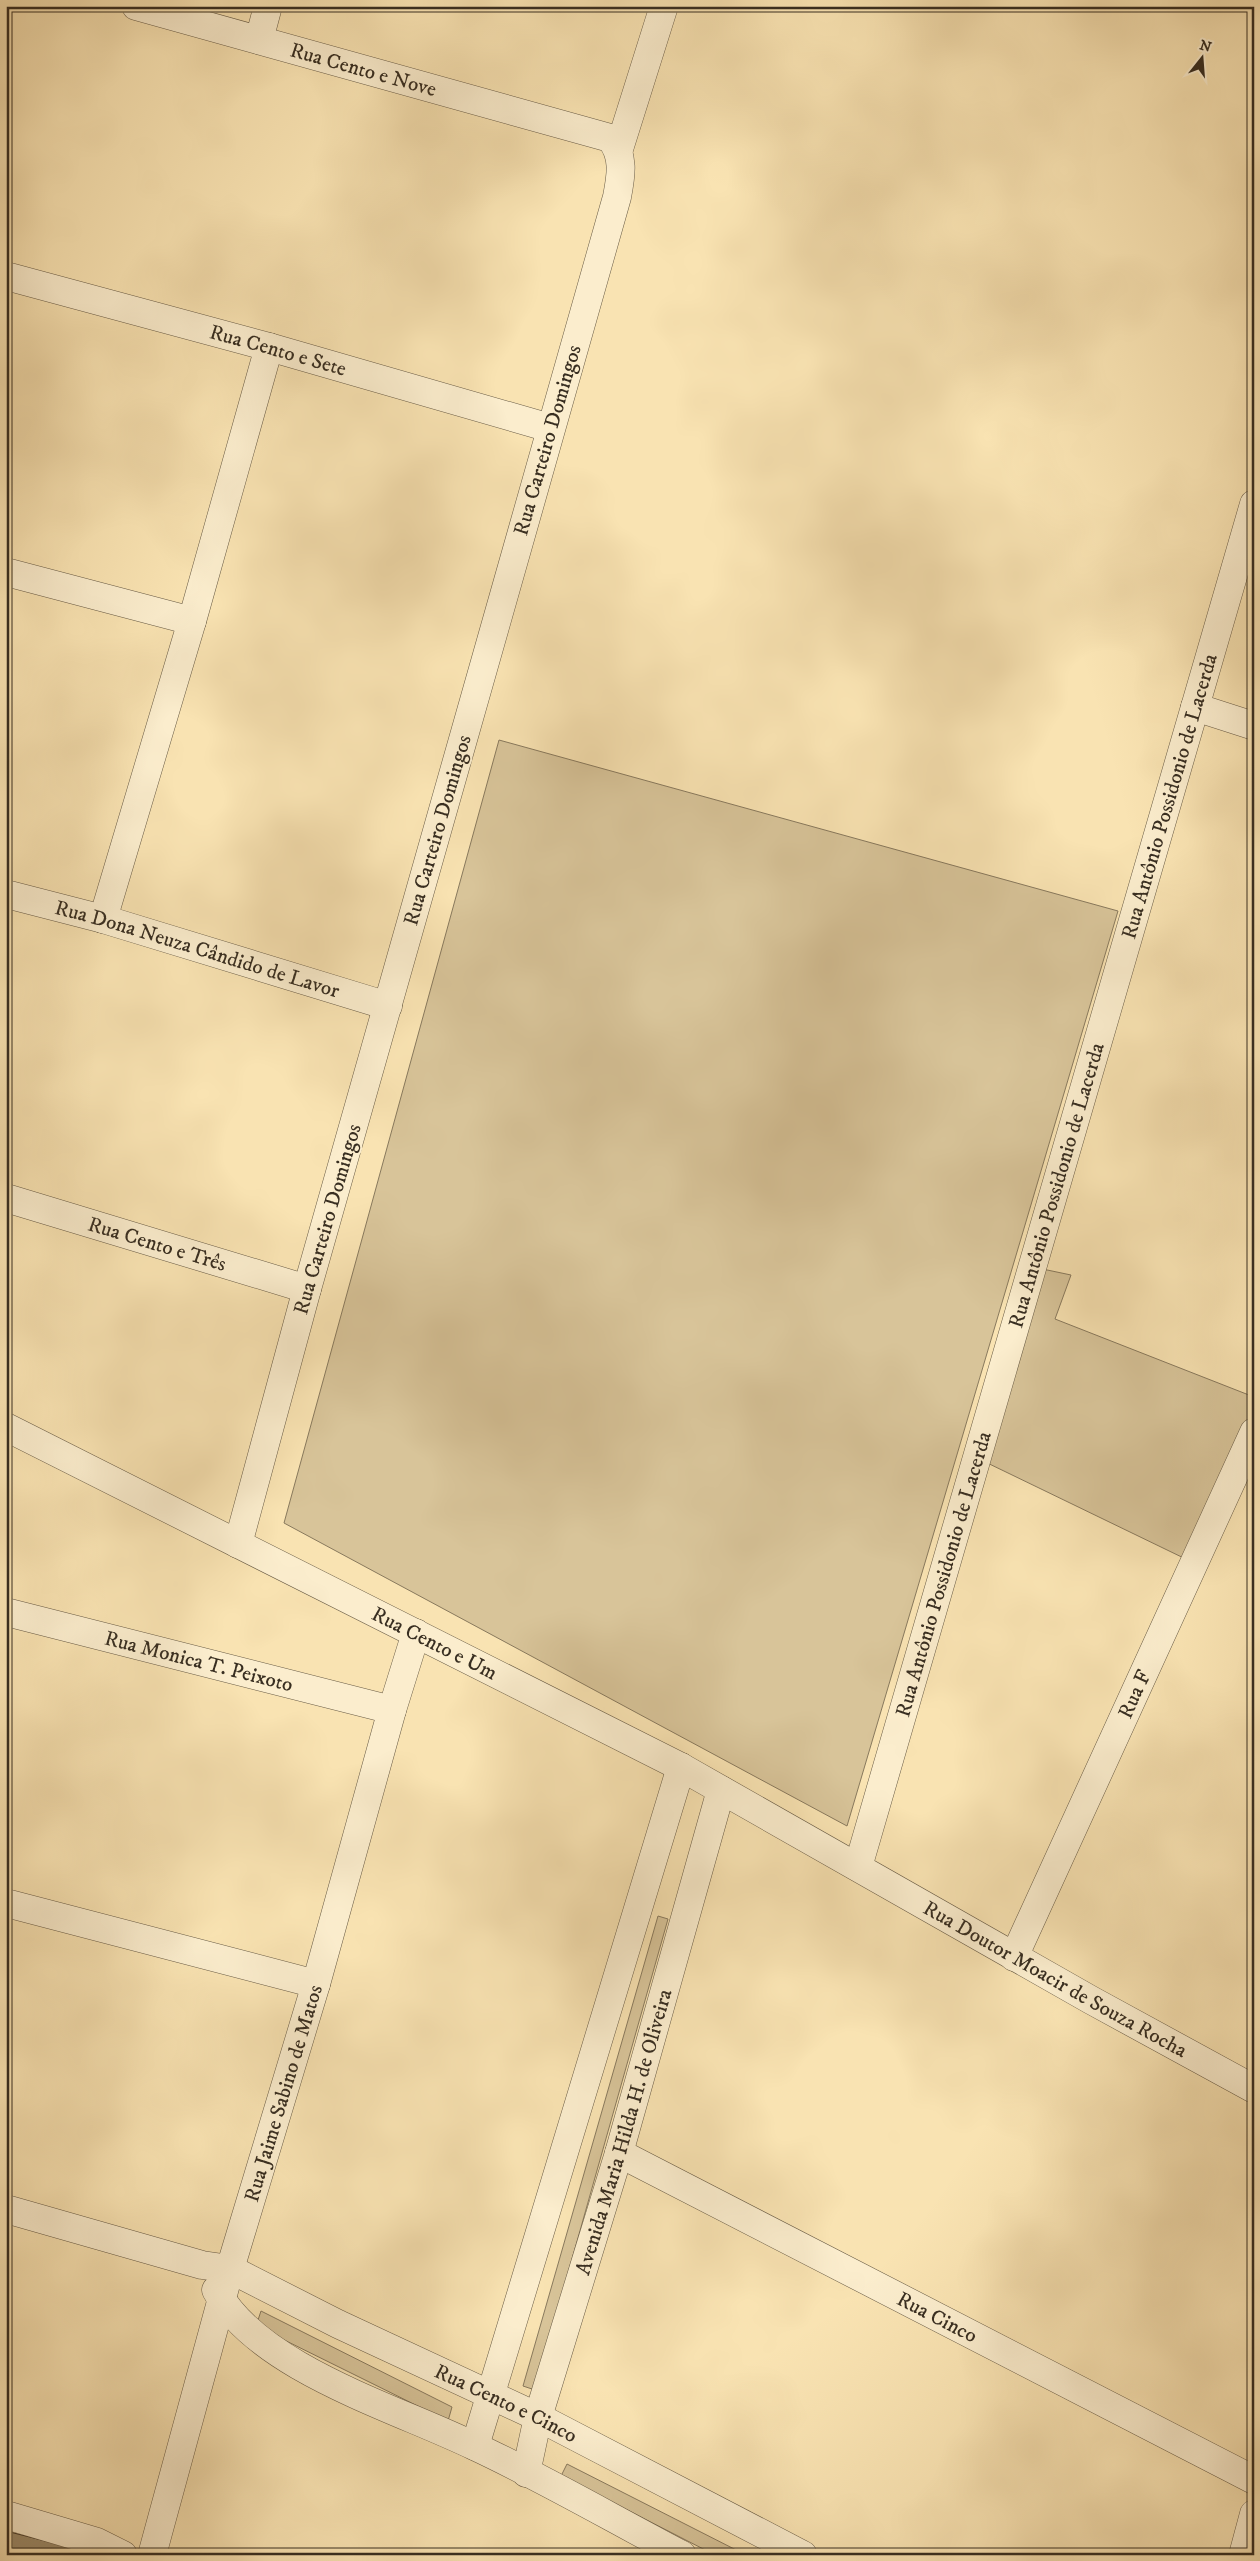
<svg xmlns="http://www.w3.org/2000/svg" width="1260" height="2561" font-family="'IM FELL DW Pica',serif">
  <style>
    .green { fill: #d8c499; stroke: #88795d }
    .building { fill: #9c8c6c; stroke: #382e21 }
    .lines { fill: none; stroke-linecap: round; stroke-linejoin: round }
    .minor-casing { stroke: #685b45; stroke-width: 29 }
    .minor { stroke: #fbedcd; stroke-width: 28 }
    .labels { text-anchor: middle; stroke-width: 4; stroke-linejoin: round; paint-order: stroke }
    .street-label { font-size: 21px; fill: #382e21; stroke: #fbedcd }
  </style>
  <rect width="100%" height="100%" fill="#f9e3b2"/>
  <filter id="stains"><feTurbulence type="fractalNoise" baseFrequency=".004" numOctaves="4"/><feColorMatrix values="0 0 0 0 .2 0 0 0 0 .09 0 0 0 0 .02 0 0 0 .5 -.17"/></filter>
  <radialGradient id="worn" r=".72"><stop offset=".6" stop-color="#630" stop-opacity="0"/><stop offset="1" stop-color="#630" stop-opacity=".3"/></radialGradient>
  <path class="green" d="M499,740L1118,911L847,1826L284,1523Z
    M1033,1267L1071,1275L1055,1319L1254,1397V1432L1194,1563L977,1458Z
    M658,1916L668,1919L535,2390L523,2386Z
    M261,2311L452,2407L448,2421L256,2326Z
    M567,2464L746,2555H715L561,2476Z"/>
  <path class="building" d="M6,2531L93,2553L95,2555H6Z"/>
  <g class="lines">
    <g class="minor-casing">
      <g id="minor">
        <path id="s1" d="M136,6L610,138C625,156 621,176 617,197L307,1289L238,1544"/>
        <path d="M259,40L268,6"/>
        <path d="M619,149L664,6"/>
        <path id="s2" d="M6,276L269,347L550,428"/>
        <path d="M6,572L192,621"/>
        <path d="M1195,707L1254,726"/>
        <path id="s3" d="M6,894L103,919L388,1006"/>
        <path d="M103,919L192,621L269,347"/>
        <path id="s4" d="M6,1198L307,1289"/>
        <path id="s5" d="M6,1427L681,1767L1091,2000L1254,2089"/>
        <path id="s6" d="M6,1612L392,1710"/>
        <path id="s7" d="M858,1867L1254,504"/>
        <path d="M6,1903L316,1984"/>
        <path id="s8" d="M1014,1957L1254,1432"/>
        <path id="s9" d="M619,2153L1254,2480"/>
        <path id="s10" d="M6,2209L202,2265L230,2269L338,2324L538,2417L803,2555"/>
        <path d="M216,2290C258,2368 396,2408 474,2446C545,2479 613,2519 682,2555"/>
        <path d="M475,2446L681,1767"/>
        <path id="s11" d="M526,2473L538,2417L619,2153L721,1790"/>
        <path d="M6,2515L97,2542L123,2555"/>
        <path id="s12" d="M152,2555L230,2269L316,1984L392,1710L416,1633"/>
        <path d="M1243,2555L1254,2514"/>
      </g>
    </g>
    <use href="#minor" class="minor"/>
  </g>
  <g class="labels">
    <g class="street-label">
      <text dy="7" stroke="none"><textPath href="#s1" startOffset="236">Rua Cento e Nove</textPath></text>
      <text dy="7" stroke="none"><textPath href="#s2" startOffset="282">Rua Cento e Sete</textPath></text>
      <text transform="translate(547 440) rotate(-74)" y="7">Rua Carteiro Domingos</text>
      <text dy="7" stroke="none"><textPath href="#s7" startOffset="1115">Rua Antônio Possidonio de Lacerda</textPath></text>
      <text transform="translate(437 830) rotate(-74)" y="7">Rua Carteiro Domingos</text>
      <text dy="7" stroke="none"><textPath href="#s3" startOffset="199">Rua Dona Neuza Cândido de Lavor</textPath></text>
      <text dy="7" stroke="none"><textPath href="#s7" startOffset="710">Rua Antônio Possidonio de Lacerda</textPath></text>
      <text transform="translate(327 1219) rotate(-74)" y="7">Rua Carteiro Domingos</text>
      <text dy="7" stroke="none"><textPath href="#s4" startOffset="158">Rua Cento e Três</textPath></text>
      <text dy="7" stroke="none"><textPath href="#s7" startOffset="305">Rua Antônio Possidonio de Lacerda</textPath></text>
      <text dy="7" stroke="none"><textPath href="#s5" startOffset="480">Rua Cento e Um</textPath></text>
      <text dy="7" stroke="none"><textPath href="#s6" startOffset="199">Rua Monica T. Peixoto</textPath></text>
      <text dy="7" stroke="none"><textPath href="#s8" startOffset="289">Rua F</textPath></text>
      <text dy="7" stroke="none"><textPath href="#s5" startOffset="1186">Rua Doutor Moacir de Souza Rocha</textPath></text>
      <text dy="7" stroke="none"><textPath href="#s12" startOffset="480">Rua Jaime Sabino de Matos</textPath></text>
      <text dy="7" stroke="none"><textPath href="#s11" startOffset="355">Avenida Maria Hilda H. de Oliveira</textPath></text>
      <text dy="7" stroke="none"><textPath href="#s9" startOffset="358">Rua Cinco</textPath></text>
      <text dy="7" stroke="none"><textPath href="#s10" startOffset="539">Rua Cento e Cinco</textPath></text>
    </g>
  </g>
  <rect width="1260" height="2561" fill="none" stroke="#f9e3b2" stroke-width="25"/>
  <rect x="8" y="8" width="1245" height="2546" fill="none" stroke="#382e21" stroke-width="2.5"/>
  <rect x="12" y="12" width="1235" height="2536" fill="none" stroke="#382e21"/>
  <g transform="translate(1202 58) rotate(17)" stroke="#fbedcd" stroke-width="4" paint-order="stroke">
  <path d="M0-4L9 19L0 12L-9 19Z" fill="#382e21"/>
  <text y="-8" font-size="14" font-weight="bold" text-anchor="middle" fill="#382e21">N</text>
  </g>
  <rect width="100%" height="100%" filter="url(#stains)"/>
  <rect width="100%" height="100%" fill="url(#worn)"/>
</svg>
